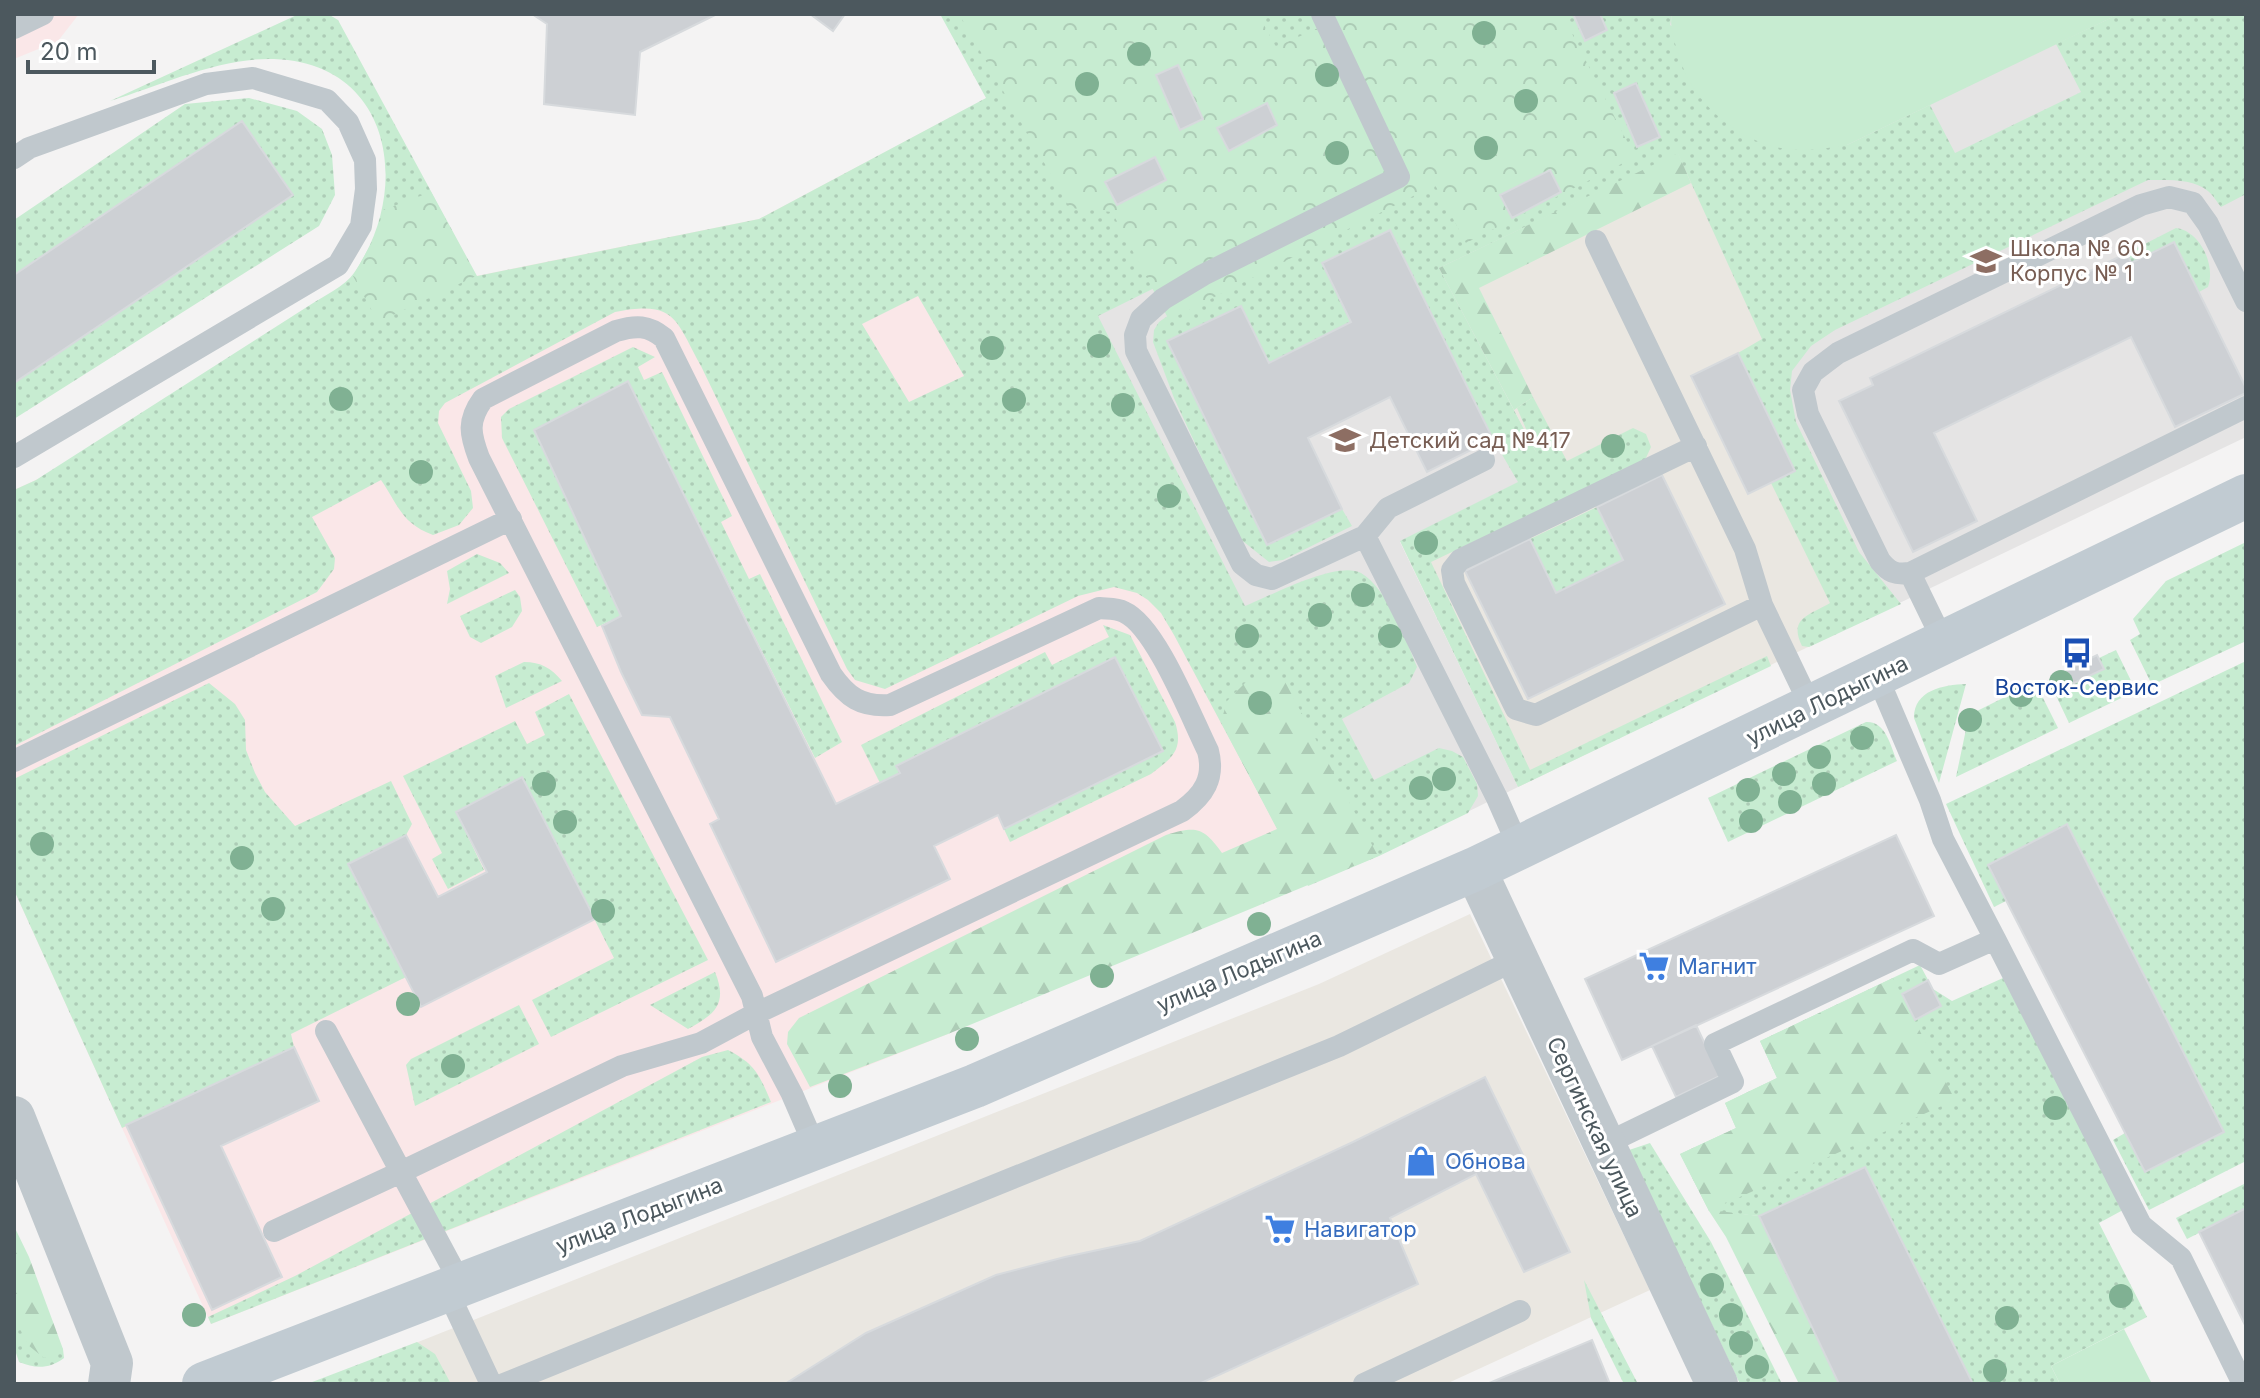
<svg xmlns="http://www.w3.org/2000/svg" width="2260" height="1398" font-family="Inter,sans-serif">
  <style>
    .commercial { fill: #eae7e1 }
    .education { fill: #e5e4e4 }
    .medical { fill: #fae7e8 }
    .grass { fill: url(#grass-dots); fill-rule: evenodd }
    .forest { fill: url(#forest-firs) }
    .park { fill: url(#park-crowns) }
    .pitch { fill: #c7ecd1 }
    .building { fill: #cdd0d4; stroke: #d7dadd; stroke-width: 2 }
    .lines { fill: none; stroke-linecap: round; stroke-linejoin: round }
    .lane { stroke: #c0c8cd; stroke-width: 22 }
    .street { stroke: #c0c8cd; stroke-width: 42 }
    .secondary { stroke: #c1cbd2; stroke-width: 44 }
    .tree { fill: #80b193 }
    .labels { text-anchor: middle; stroke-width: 6; stroke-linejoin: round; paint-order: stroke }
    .education-label { font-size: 22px; fill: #785e54; stroke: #fff; text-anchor: start }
    .transit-label { font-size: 22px; fill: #164399; stroke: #fff }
    .street-label { font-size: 22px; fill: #4c585e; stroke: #fff }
    .shop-label { font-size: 22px; fill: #366cbe; stroke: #fff; text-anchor: start }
  </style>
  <defs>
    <pattern id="grass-dots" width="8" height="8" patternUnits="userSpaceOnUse" patternTransform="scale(2)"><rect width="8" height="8" fill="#c7ecd1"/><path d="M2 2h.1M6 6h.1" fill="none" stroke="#adccb6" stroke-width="1.8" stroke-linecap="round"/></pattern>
    <pattern id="forest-firs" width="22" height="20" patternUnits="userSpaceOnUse" patternTransform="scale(2)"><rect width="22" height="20" fill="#c7ecd1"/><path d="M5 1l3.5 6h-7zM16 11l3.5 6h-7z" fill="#adccb6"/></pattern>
    <pattern id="park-crowns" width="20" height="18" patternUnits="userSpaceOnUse" patternTransform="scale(2)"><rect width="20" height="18" fill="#c7ecd1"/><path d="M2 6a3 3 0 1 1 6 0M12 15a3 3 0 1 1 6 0" fill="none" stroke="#adccb6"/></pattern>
  </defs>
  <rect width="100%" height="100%" fill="#f4f3f3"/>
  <path class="commercial" d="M1678,153L1887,609L1518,787L1400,541L1545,469L1439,268Z
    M1470,914L1650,1290L1446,1384H418L403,1348L1319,984Z"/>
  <path class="education" d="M1324,14H2246V437L1887,609L1796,422L1763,339L1678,154L1440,268L1545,470L1400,542L1518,787L1378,856L1244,607L990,105Z"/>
  <path class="medical" d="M14,14H79L58,41L14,59Z
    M987,98L1244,607L1370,841L948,1034L211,1324L14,890V490L476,276L759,219Z"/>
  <path class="grass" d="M299,14H328L338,20L477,276L759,219L986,98L940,14H1672L1670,25L1847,145L1930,105L1955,153L2081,92L2056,44L2119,14H2246V194L2221,207C2217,202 2213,195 2208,191C2193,178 2166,180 2148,180L1835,330L1811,346L1792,371L1790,390L1796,422L1859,552L1901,604L1809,647L1802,646C1788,618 1810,615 1830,603L1771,483L1795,471L1738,353L1762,339L1678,154L1439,268L1536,452L1517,408L1533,397L1567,461L1633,428L1646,434L1651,447L1645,460L1431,562L1530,770L1767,656L1771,666L1518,787L1400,541L1518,482L1493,439L1389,230L1322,263L1350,322L1269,363L1241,306L1167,342L1267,545L1342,509L1352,526L1283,560L1269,562L1239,538L1174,398L1153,342L1154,330L1159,322L1180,307L1225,253L1098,316L1245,606C1270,596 1337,560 1361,573C1387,588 1406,640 1417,667L1409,683L1342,719L1374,780L1439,748L1452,751L1463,757L1477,784L1478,796L1468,813L1379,856L1308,886L1174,635L1161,613L1148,600L1137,593L1114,587L1078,596L885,689L855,680L847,669L701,366C675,319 676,300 615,312L445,403L439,411L438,423L471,491L473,508L459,525L433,535C401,523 399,506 381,480L312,517L335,558L334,569L317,592L14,746V490L36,480L310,305C324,296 345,286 354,273C412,190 393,63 274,59C221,57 161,85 110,101ZM918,296L964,376L909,402L862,324Z
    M249,98L297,111L322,129L332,155L335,195L319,226L14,419V220L185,104Z
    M2176,228C2200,231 2216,265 2208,287L2199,292L2174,242L2131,263L2127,253Z
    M633,347L655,357L638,367L644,380L662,372L732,516L721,522L749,579L760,574L842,742L815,758L628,381L621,616L597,627L502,438L501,417L509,409Z
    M1597,507L1623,560L1556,593L1530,539Z
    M2246,542V641L2152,685L2130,640L2140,634L2133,619L2166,581Z
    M477,554L500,563L509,573L447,604L450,589L447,571Z
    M515,590L520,597L522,611L512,627L481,643L470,637L460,616Z
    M1103,625L1130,635L1175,722C1184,750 1172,758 1151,774L1010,842L1004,829L1163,751L1115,657L897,765L900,773L880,783L861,745L1045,652L1052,665L1109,637Z
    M2116,650L2136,691L2069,723L2050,683L2067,675L2073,684L2104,669L2099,658Z
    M2246,661V1161L2149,1210L2113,1140L2125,1133L2145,1172L2224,1132L2067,825L1988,865L2006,901L1994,907L1946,804Z
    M524,662C541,662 551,668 562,681L506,708L495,676Z
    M2035,682L2058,728L1956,777L1969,715Z
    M209,683L235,704L245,720L246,750L255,773L265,792L295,826L391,781L412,824L406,835L348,864L406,977L291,1034L294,1047L122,1128L14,890V779Z
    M1966,684L1939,783L1914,718C1914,690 1943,685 1966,684Z
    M569,694L708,960L551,1037L532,1000L614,958L523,778L456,812L484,870L448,889L432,859L442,853L403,776L515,721L527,744L545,735L535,712Z
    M1866,722C1886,721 1890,745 1897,761L1728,842L1708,798Z
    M1920,965L1933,989L1952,1001L2003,978L2123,1210L2099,1223L2147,1317L2051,1366L2060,1384H1973L1865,1167L1759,1216L1709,1211L1680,1154L1736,1128L1725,1103L1777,1078L1760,1041Z
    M715,972C728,1004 715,1014 688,1029L650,1005Z
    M519,1005L539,1044L415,1106L406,1065L411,1059Z
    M728,1050C755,1064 759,1074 771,1102L211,1324L208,1317L295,1276L702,1057Z
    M1650,1143L1711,1242L1782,1384H1740L1629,1150Z
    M2246,1183V1209L2187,1239L2176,1218Z
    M1584,1280L1638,1384H1624L1591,1318Z
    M14,1288L63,1349L64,1358C49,1369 36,1369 19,1362L14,1347Z
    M417,1342L435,1354L451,1384H307Z"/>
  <path class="forest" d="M1678,153L1691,183L1479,288L1533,397L1514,410L1439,268Z
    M1284,680L1378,856L948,1034L810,1087L787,1044L788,1032L799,1018L1166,835C1197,826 1203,827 1222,853L1277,829L1221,722L1227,701L1245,683Z
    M1893,978L1955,1100L1711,1210L1759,1216L1839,1384H1799L1726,1237L1709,1211L1680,1154L1736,1128L1725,1103L1777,1078L1760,1041Z
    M14,1226L29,1257L63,1349L44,1358L28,1345L14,1317Z"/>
  <path class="park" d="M959,14H1258L1276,47L1349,14H1562L1635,157L1466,243L1435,185L1169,320L1112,212L1070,208Z
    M431,192L476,276L378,322L353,276L377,233L383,210Z"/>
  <path class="pitch" d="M1672,14H2119L1847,145C1833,147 1818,150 1804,150C1749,152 1693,107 1679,56C1675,42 1669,29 1672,14Z
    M2124,1329L2152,1384H2060L2051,1366Z"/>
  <path class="building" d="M532,14H717L640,52L635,115L544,104L547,24Z
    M810,14H845L833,31Z
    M1573,14H1600L1607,30L1585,41Z
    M1178,65L1203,119L1180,130L1156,75Z
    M1636,83L1660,137L1637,147L1614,93Z
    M1267,103L1277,125L1229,151L1217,128Z
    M242,121L293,195L14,383V275Z
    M1155,157L1166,180L1117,205L1105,182Z
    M1550,170L1561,192L1512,218L1500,195Z
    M1390,230L1493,439L1427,472L1390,397L1308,438L1342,509L1267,545L1167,341L1241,306L1269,363L1351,322L1322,263Z
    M2174,242L2246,388V393L2175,427L2131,337L1934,433L1977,521L1913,552L1839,401L1873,385L1870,378L2127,253L2131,263Z
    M1738,353L1795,471L1748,494L1691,376Z
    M628,381L836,804L900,773L896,766L1115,657L1163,751L1004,829L998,815L934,846L950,879L776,962L710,824L719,819L670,717L642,715L621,672L602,626L621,616L534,430Z
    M1662,475L1725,604L1528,699L1465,571L1530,539L1556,593L1623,560L1597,507Z
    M2097,655L2104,669L2072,684L2065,671Z
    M522,777L595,919L421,1007L348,864L406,835L438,897L487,872L456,812Z
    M2067,824L2224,1132L2145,1172L1988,865Z
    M1896,835L1934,916L1622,1060L1585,979Z
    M1928,980L1941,1006L1915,1020L1902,994Z
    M1696,1025L1720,1076L1676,1097L1652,1046Z
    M294,1047L319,1101L221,1146L282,1277L212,1310L126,1125Z
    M1485,1077L1570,1252L1524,1272L1476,1174L1390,1218L1418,1284L1199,1384H785L866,1333L996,1275L1065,1257L1140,1241L1353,1142Z
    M1865,1167L1973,1384H1839L1759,1216Z
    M2246,1208V1327L2199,1232Z
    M1592,1340L1610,1384H1487Z"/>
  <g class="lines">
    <path class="lane" d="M1322,14L1399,177L1203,275L1163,299L1141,319L1135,335L1136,351L1242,564L1256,575L1272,579L1365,536L1388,508L1484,460
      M14,28L43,14
      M14,158L29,148L206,84L253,78L327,100L348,122L365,160L366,189L361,226L338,265L14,457
      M1596,241L1745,549L1762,605L1811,707
      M2246,301L2208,224L2193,203L2169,197L2141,205L1838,353L1813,372L1803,390L1808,414L1880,561C1889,572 1895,575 1910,573L2246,407
      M1696,446L1460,560L1452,570L1454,583L1516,709L1536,715L1762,605
      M1365,536L1497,798L1520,850
      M1910,573L1944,643
      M14,761L511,519
      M1995,939L2141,1225L2181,1258L2243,1384
      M1603,1145L1733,1082L1715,1044L1913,950L1939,964L1995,939L1943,839L1930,800L1877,676
      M274,1231L401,1172L326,1031
      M461,1284L401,1172L622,1066L701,1043L757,1013L1182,811C1204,795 1215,778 1208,751C1191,717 1156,626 1124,612C1116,608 1107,609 1099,608L890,705C861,707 847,697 831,674L664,338C648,325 636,325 616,331L483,399C467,421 470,434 479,458L752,996L762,1037L792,1094L815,1147
      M447,1290L491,1384
      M504,1384L1339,1046L1517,959
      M1364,1384L1520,1311"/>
    <path class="street" d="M1475,869L1717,1384
      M14,1117L112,1363L109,1384"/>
    <path class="secondary" d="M204,1384L975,1086L1475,869L2246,496"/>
  </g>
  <g class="tree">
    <circle cx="1484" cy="33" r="12"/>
    <circle cx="1139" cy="54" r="12"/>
    <circle cx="1327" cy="75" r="12"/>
    <circle cx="1087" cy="84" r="12"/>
    <circle cx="1526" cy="101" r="12"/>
    <circle cx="1486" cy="148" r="12"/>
    <circle cx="1337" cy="153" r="12"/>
    <circle cx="1099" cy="346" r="12"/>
    <circle cx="992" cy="348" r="12"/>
    <circle cx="341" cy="399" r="12"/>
    <circle cx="1014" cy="400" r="12"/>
    <circle cx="1123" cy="405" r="12"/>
    <circle cx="1613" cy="446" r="12"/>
    <circle cx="421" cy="472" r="12"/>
    <circle cx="1169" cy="496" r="12"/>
    <circle cx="1426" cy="543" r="12"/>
    <circle cx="1363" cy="595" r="12"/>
    <circle cx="1320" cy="615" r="12"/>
    <circle cx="1247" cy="636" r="12"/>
    <circle cx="1390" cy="636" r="12"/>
    <circle cx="2061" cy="682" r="12"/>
    <circle cx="2021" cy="695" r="12"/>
    <circle cx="1260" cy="703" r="12"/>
    <circle cx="1970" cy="720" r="12"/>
    <circle cx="1862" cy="738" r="12"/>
    <circle cx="1819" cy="757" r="12"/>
    <circle cx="1784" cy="774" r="12"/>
    <circle cx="1444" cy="779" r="12"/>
    <circle cx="544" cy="784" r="12"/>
    <circle cx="1824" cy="784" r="12"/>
    <circle cx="1421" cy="788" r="12"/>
    <circle cx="1748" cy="790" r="12"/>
    <circle cx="1790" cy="802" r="12"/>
    <circle cx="1751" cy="821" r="12"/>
    <circle cx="565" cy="822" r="12"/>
    <circle cx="42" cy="844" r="12"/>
    <circle cx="242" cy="858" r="12"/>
    <circle cx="273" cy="909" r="12"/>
    <circle cx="603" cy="911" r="12"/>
    <circle cx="1259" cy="924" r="12"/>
    <circle cx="1102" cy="976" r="12"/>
    <circle cx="408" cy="1004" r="12"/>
    <circle cx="967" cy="1039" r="12"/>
    <circle cx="453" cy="1066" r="12"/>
    <circle cx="840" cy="1086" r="12"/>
    <circle cx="2055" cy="1108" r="12"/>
    <circle cx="1712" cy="1285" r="12"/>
    <circle cx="2121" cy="1296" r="12"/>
    <circle cx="194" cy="1315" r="12"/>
    <circle cx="1731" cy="1315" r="12"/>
    <circle cx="2007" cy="1318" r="12"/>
    <circle cx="1741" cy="1343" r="12"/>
    <circle cx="1757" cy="1367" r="12"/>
    <circle cx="1995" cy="1371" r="12"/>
  </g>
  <defs>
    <g id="school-bare" transform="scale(2.4)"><path d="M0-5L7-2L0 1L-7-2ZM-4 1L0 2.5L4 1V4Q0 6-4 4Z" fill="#8d6e63" stroke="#fff" stroke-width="2.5" paint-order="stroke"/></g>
    <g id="bus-bare" transform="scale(2.4)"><path d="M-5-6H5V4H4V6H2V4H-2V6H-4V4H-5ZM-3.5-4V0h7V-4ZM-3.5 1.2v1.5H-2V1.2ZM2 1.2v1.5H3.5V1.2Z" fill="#1a4fb4" stroke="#fff" stroke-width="2.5" paint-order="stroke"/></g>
    <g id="supermarket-bare" transform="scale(2.4)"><path d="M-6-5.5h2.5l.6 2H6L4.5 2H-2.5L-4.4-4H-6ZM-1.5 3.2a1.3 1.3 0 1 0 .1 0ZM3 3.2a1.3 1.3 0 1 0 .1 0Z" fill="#3f7fe0" stroke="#fff" stroke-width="2.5" paint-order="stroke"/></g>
    <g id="shop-bare" transform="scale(2.4)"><path d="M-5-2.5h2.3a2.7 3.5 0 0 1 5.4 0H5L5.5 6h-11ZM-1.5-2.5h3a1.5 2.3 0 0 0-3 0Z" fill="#3f7fe0" stroke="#fff" stroke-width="2.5" paint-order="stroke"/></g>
  </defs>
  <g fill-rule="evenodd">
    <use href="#school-bare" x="1986" y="261"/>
    <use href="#school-bare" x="1345" y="440"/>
    <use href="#bus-bare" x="2077" y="653"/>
    <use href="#supermarket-bare" x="1654" y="966"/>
    <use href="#shop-bare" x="1421" y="1161"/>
    <use href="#supermarket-bare" x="1280" y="1229"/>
  </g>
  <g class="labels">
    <g class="education-label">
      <text x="2010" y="256">Школа № 60.<tspan x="2010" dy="25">Корпус № 1</tspan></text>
      <text x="1369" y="448">Детский сад №417</text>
    </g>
    <g class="transit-label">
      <text x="2077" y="695">Восток-Сервис</text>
    </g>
    <g class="street-label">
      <text transform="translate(1827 700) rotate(-26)" y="8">улица Лодыгина</text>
      <text transform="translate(1239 971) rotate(-23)" y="8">улица Лодыгина</text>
      <text transform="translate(1595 1127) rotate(65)" y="8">Сергинская улица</text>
      <text transform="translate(639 1215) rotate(-21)" y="8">улица Лодыгина</text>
    </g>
    <g class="shop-label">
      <text x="1678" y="974">Магнит</text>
      <text x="1445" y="1169">Обнова</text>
      <text x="1304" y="1237">Навигатор</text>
    </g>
  </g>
  <rect width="2260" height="1398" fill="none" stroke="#4c585e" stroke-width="32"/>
  <path d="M28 60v12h126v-12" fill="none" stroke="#4c585e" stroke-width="4"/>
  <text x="40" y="60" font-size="24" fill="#4c585e" stroke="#ffffff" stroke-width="6" paint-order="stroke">20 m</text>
</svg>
